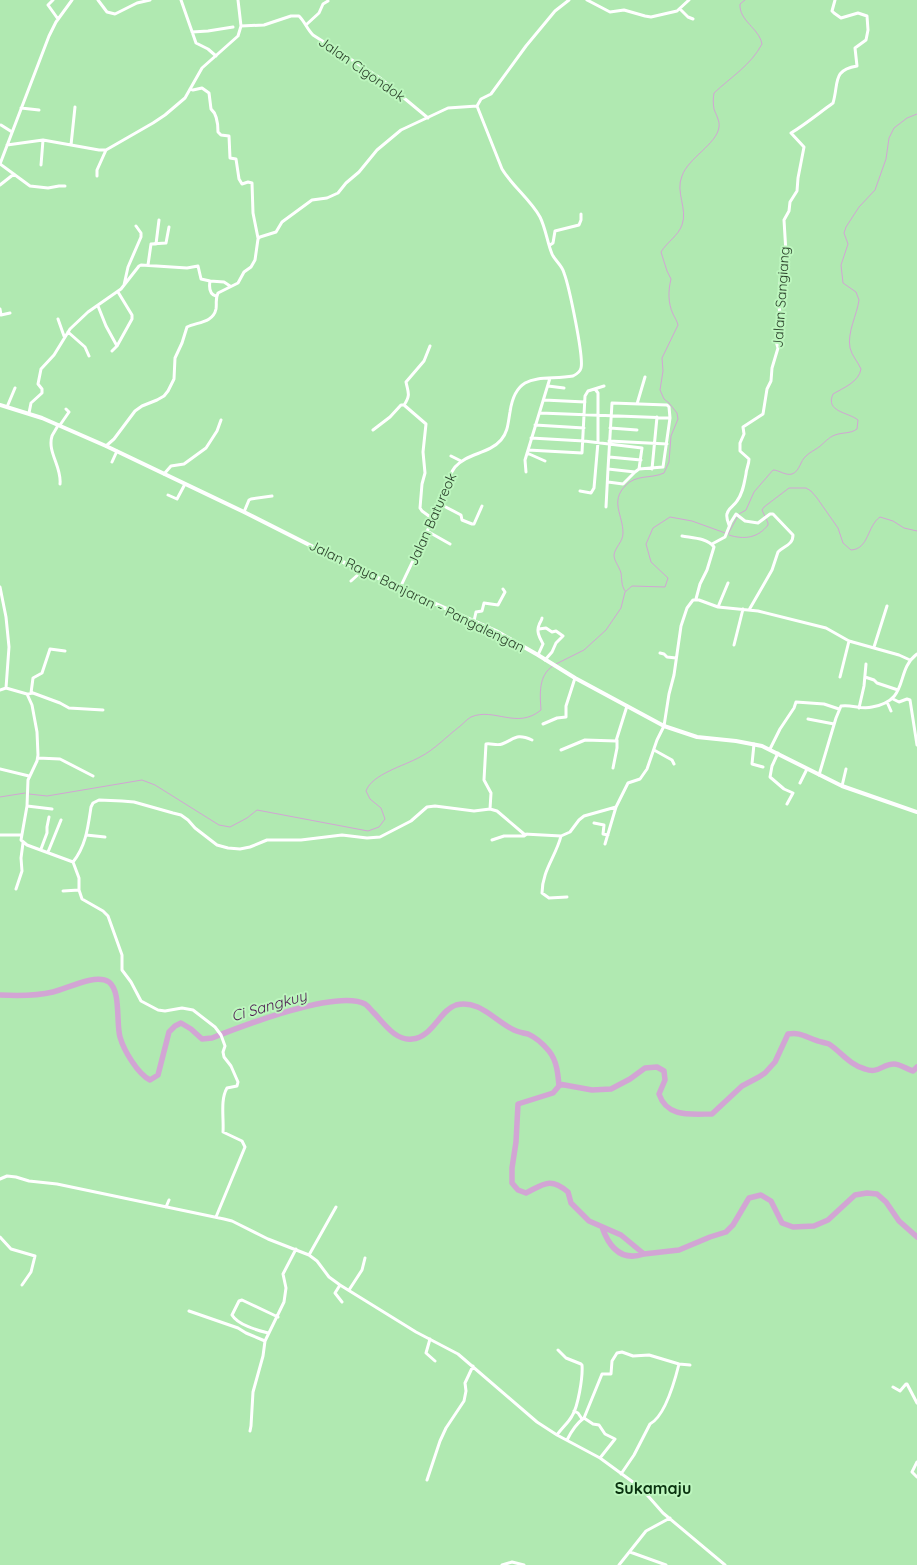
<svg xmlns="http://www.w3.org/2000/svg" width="917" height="1565" font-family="Quicksand,sans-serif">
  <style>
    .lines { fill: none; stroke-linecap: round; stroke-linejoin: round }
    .stream { stroke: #d2a5d4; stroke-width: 1 }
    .river { stroke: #d2a5d4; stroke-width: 5.5 }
    .minor { stroke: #fff; stroke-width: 3 }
    .major { stroke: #fff; stroke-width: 4 }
    .labels { text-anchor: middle; stroke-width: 4; stroke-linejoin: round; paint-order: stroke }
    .street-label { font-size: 14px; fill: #2b412b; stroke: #bdf6be }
    .water-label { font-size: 15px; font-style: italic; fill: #4b154f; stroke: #bdf6be }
    .quarter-label { font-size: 16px; font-weight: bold; fill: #09320f; stroke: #bdf6be }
  </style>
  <rect width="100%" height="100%" fill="#b0e9b1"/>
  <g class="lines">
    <path class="stream" d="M729,535C744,540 758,538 768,525V523L762,510L764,507L789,488H806L811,491L817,498L838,528L843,543L851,550C869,549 867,526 880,517L893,521L904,528L917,531
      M625,591C621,585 622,579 621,573C619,566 614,561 614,555C615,547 623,542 623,533C623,515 610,502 625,486C636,474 651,479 664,473L669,462L671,436L678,419L677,413L669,403L664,399L660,390L663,371L662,358L678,325C677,321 675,318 673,314C668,303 668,291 671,279L667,271L661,252C667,242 678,236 682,225C688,209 675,192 682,176C688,158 717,144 719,127C720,121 716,115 714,109C713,104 713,98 714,93C731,77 751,65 762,44C759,28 739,21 740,4L745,0
      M556,664L584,650L606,630L621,608L625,592L632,586L665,587L668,578L651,562L646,544L653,528L670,517L692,521L728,534L739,514L746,510L754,492L773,470C779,470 786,476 792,474C800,471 800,461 806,456C810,452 815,450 819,447C824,443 829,437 835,435C843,432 850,434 857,429L858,420C848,412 825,412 833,394C843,388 859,382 861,369C858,362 852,356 850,348C847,332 857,315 859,300L856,292L843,283L841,265L848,244L844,233L846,227L859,207L875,190L886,159L889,138L894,128L907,118L917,114
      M29,794L47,796L142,780L155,785L219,825L230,827L247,818L257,810L368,831L379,827L385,819L381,808L370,799L366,791C372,774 404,766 420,757C434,750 446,737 459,727C463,724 467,719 471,717C494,707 517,730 541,710C540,695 538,675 553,666
      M0,797L25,793"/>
    <path class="river" d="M0,995C18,996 36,996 53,992C67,989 95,973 109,982C121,991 116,1023 120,1037C124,1051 138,1074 150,1080L158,1075L169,1032L175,1026L181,1023L191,1029L202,1039L212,1038C242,1026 338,989 365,1004C368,1006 371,1010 373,1012C384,1023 395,1041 412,1039C432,1038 440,1010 456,1005C479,999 495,1021 514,1030C518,1032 523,1033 528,1034C535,1037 544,1045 549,1051C557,1061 558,1074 559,1086L553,1093L518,1104L516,1142L512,1168V1183L518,1190L526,1193C544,1184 550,1177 568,1192L571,1203L589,1221L621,1235L644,1254L679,1250L710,1237L726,1232L733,1225L749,1198L761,1195L771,1201L782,1223L793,1227L814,1226L828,1220L855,1195L867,1193L877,1194L886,1202L899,1221L917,1237
      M559,1084L592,1090L611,1089L630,1079L645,1068L657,1067L664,1071L665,1080L659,1094C667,1118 691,1114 712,1114L742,1086L759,1077L765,1073L775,1062L788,1034C801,1032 805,1037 818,1041C821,1042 826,1043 829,1044C841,1052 850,1065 865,1069C879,1074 882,1064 894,1064C900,1064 906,1069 913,1071L917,1067
      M602,1227C609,1247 621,1262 644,1254"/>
    <path class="minor" d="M53,0L48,5L58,19
      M98,0L107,12L115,14L137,3L150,0
      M181,0L196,43L208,49L216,56
      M587,0L610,12L624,10L645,16L651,17L677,11L689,0
      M680,9L688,17L693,19
      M307,24L319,13L323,4L328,1
      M241,26L264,25L291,16H299C305,22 307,29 313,35L380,78L428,118
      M192,32L208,31L233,27
      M190,89L193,90L202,88L209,93L211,109C217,114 218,124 218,132L221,135L229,136L230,158L236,159L239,179L242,184L248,182L252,183L253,213L258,238
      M477,106L481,99L491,94L526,46L555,11L569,0
      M21,108L39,110
      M1,125L12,132
      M7,145L43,140L99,150H106L153,123L165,115L185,98L202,68L238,36L241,26L238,0
      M71,145L75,107
      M0,164L49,36L56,22L72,0
      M0,164L30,186L48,188L59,186H65
      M41,165L43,140
      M97,176V170L106,150
      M0,185L14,174
      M156,244L159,220
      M550,245L553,243L555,231L579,225L581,220V214
      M148,265L151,244L166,243L169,227
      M210,281L224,282L230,286
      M124,285L128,267L141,237V233L136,226
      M98,306L106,326L117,346
      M0,309L1,315L10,313
      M58,319L64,336
      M68,332L85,347L89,356
      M430,346L424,361L406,382C408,392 411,395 404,405L426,424L423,452L425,473L422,484L420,508L422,511L433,519
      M112,351L117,346L132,319V315L118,292
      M548,386L564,388
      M544,400L585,402
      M612,403L667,405L669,407L670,418L663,467L639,469L635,472L608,469Z
      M637,404L645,377
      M7,407L15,388
      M29,413L31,403L42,393V389L38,384L41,369L54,355L70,329L88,312L121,289L139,266L141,265L187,268L198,266L201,279L210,281C209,287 209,294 216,296
      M540,413L670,418
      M58,425C57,428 54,432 52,436C47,452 62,467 60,484
      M60,425L69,412L66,409
      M535,425L584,428
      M610,428L637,430
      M373,430L390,417L401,405H404
      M531,438L584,441L642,448L639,469
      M609,441L667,444
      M106,446L114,439L135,411L142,406L157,400L164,396L168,391L174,379L175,358L182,343L187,327C197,322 213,323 216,309C217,303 215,299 218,293L238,283L244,272L251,267L255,260L258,239L260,237L276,232L282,222L312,200L327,198L338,193L346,183L359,172L377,150L401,130L448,108L477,106
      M528,450L582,453L585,396L588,391L604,386
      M527,453L545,461
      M451,456L461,461
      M609,457L641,460
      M112,462L117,451
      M652,469L657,417
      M526,472L525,460L550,378
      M164,474L171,466L184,464L206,448L217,431L221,420
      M608,482L623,484L635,472
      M580,491L591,493L594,488L598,442V393L595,389
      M168,495L177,499L185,484
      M440,504L461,515L462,520L472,524H474L482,506
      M606,507L608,469
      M244,512L249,500L251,499L272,496
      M729,525C728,522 726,517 727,514C728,508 734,506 737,501C743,493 744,484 746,474C746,469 749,465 749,459L740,451V443L744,434L743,427L763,414L767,389L771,381L772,368L778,348L776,341L781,319L779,307L781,291L780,285L781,268L786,253L784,220L789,211L790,202L797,191L798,178L804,147L791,133C806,124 819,113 833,103C839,83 832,70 857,66L855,48L866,40L868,30L867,16L858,13L841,18L834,13L832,11L835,0
      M427,531L450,544
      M682,536C693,538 707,538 714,547L707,570L700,584L696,599
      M712,544L725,537L731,522L736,514L745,521L758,523L770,514H773L793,535C793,545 784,546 778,552L772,570L749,610
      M351,581L362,571
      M0,587L6,617L9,647L6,688L27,694L32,705L37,732L38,755L37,761L28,780L27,806L21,840L27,845L73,862L79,878V890L82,899L103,911L108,916L122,955V970L131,982L141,1001L158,1010L165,1011L182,1008L193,1010L215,1027L221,1035L225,1046L223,1052L224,1057L231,1066L238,1082L237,1086L227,1088C220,1100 224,1118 223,1132L242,1141L245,1147L216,1217
      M400,588C413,560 427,533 439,505C445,493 447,477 455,467C467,453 489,454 501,440C508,432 508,423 510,412C516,370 542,381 573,376C577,374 580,372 581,368C584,357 569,286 564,273C562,265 555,261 552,254C547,242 546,229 540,217C530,199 513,187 502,169L477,106
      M718,607L728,583
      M474,621L476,612L482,611L484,603L498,605L505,592L503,589
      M539,629L546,628L552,632L556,631L563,636L556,643L552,652L545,660
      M734,645L743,609
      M874,647L887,606
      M660,653L664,654L667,657L676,658
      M538,655L543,644C540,638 536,632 539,625C540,622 542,620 542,618
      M840,677L849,641
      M865,677L874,680L877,683L898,690
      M0,690L6,688
      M31,693L33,678L42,673L50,649L65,651
      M27,694L33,693L60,703L69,708L103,710
      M893,699L899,702L907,699L910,700L917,745
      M887,702L891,711
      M859,708L864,686L866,664
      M808,719L834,724
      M543,724L557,718L566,717V706L575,678
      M754,744L752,764L763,767
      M770,749L780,729L794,708L796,702L824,704L839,709
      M561,750L585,740L616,741L627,706
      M654,750L672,760L674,764
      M778,753L772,766L770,777L784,789L793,793L787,804
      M38,758L60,759L93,776
      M613,768L617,748V740
      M0,769L29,776
      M819,775L836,718L841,706C851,704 861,710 872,707C911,700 894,671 917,654
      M800,783L807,769
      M842,786L846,769
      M27,806L52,809
      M490,809L491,793L484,780L486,744C491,743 497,746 502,744C515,739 516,733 532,740
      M594,823L604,825L603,834L608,835
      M0,835H21
      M86,835L105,837
      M561,836C556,856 542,871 542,893L549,898L567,897
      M492,840L504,836H524L527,834
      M605,844L616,807
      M41,849L47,833V827L49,817
      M48,852L61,820
      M73,862C86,846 88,827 91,807L93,803L99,800L122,801L134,802L173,813L181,815L188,820L195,828L217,845L228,848L240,849L250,847L267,840H301L342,835L367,838L380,837L411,821L427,807L435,806L474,811L490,809L497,811L524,834L561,836L570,832L579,820L584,816L616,807L628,783L640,779L647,769L657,740L664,726L669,694L674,675L681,626L687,608L693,600H699L718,607L758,611L826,628L849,641L899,655L910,660
      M16,889L22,871L21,858L23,843
      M63,891L79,890
      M0,1179L7,1176L16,1177L29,1181L57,1184L224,1219L232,1221L268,1239L309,1255L317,1261L329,1277L340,1285L416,1332L458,1354L537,1422L557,1435L600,1458L641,1488L663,1513L725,1565
      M166,1207L169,1200
      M0,1237L11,1249L35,1256L31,1272L22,1285
      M309,1255L336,1207
      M340,1285L335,1293L342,1302
      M349,1290L362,1270L365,1258
      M189,1311L238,1328L246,1333L265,1341
      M268,1333C257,1330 238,1325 232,1315L239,1301L242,1300L278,1317
      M430,1339L426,1353L435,1361
      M893,1387L900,1391L906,1384H907L917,1403
      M574,1411L578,1413L582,1419
      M584,1418L593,1424L599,1425L605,1434L615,1439L600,1458
      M250,1431L251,1426L253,1392L263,1356L265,1341L284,1302L286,1288L283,1274L296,1249
      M557,1435C561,1429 569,1422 572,1416C578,1407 583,1377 582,1365L581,1364L566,1358L558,1350
      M567,1440C571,1432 577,1423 584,1418L602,1374H611L612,1361L617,1353L622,1352L633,1356L649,1355L679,1364L690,1365
      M917,1462L912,1472L917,1477
      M621,1474L634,1455L650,1424C665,1416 675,1380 679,1364
      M427,1480L440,1441L446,1428L464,1401L466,1391L465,1383L473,1366
      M630,1552L666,1565
      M502,1565L512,1562L524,1565
      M619,1565L646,1531L670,1518"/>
    <path class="major" d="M0,405L42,418L106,446L244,512L347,564L496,631L538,655L575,678L664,726L697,737L736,741L762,746L842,786L917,812"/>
  </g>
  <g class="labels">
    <g class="street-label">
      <text transform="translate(362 69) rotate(35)" y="5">Jalan Cigondok</text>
      <text transform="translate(781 297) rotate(-86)" y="5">Jalan Sangiang</text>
      <text transform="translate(432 519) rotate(-66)" y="5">Jalan Batureok</text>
      <text transform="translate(417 596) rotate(26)" y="5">Jalan Raya Banjaran - Pangalengan</text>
    </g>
    <g class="water-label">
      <text transform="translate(269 1006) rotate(-16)" y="5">Ci Sangkuy</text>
    </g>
    <g class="quarter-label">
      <text x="653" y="1494">Sukamaju</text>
    </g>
  </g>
</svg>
